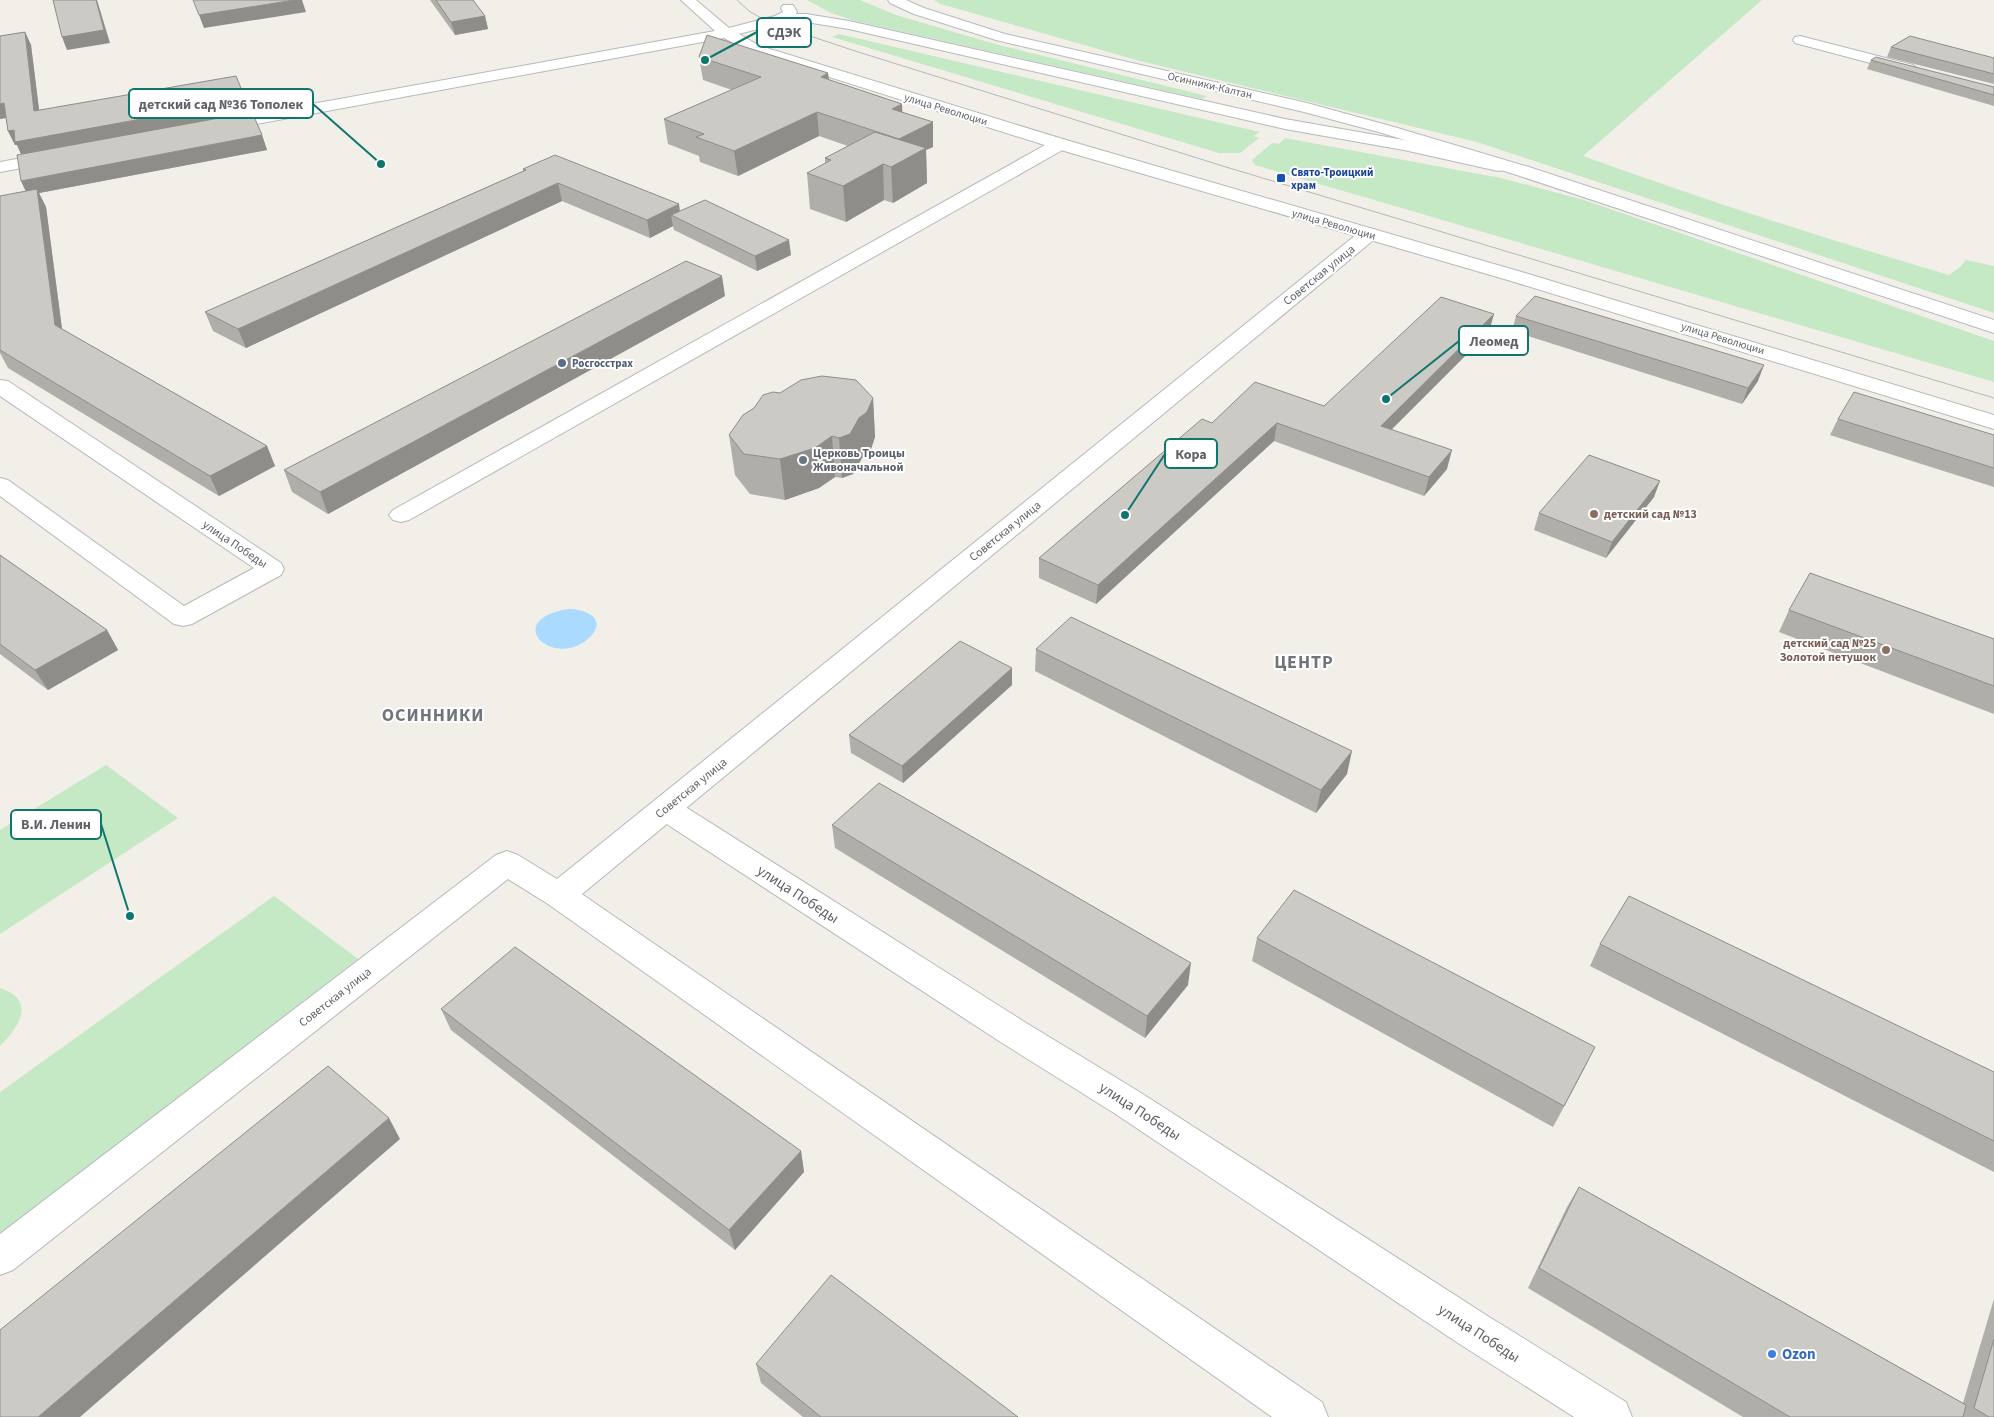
<svg xmlns="http://www.w3.org/2000/svg" width="1994" height="1417" font-family="'Source Sans 3',sans-serif">
  <style>
    .green { fill: #c5e8c5 }
    .water { fill: #aadaff }
    .lines { fill: none; stroke-linecap: round; stroke-linejoin: round }
    .minor-casing { stroke: #b5b8bc; stroke-width: 2 }
    .tertiary-casing { stroke: #b5b8bc; stroke-width: 2 }
    .secondary-casing { stroke: #b6babf; stroke-width: 2 }
    .minor { fill: #fff; fill-rule: evenodd }
    .tertiary { fill: #fff; fill-rule: evenodd }
    .secondary { fill: #fff; fill-rule: evenodd }
    .tram { stroke: #b6b7b8; stroke-width: 1 }
    .wall { fill: #afaea9 }
    .shaded-wall { fill: #8f8d8a }
    .building { fill: #cccac5; stroke: #8f8d8a }
    .transit-dot { fill: #1a4fb4; stroke: #fff; stroke-width: 2 }
    .service-dot { fill: #5c6f8a; stroke: #fff; stroke-width: 2 }
    .worship-dot { fill: #6b7280; stroke: #fff; stroke-width: 2 }
    .education-dot { fill: #8d6e63; stroke: #fff; stroke-width: 2 }
    .shop-dot { fill: #3f7fe0; stroke: #fff; stroke-width: 2 }
    .labels { text-anchor: middle; stroke-width: 4; stroke-linejoin: round; paint-order: stroke }
    .far-street-label { font-size: 11px; fill: #5f6368; stroke: #fff }
    .far-transit-label { font-size: 11px; font-weight: bold; fill: #164399; stroke: #fff; text-anchor: start }
    .far-service-label { font-size: 11px; font-weight: bold; fill: #4e5e75; stroke: #fff; text-anchor: start }
    .street-label { font-size: 12px; fill: #5f6368; stroke: #fff }
    .worship-label { font-size: 12px; font-weight: bold; fill: #5b616d; stroke: #fff; text-anchor: start }
    .education-label { font-size: 12px; font-weight: bold; fill: #785e54; stroke: #fff; text-anchor: start }
    .near-street-label { font-size: 15px; fill: #5f6368; stroke: #fff }
    .near-shop-label { font-size: 15px; font-weight: bold; fill: #366cbe; stroke: #fff; text-anchor: start }
    .district-label { font-size: 18px; font-weight: bold; letter-spacing: 1px; fill: #70757a; stroke: #fff }
    .leader { fill: none; stroke: #0f766e; stroke-width: 2 }
    .callout-dot { fill: #0f766e; stroke: #fff; stroke-width: 2 }
    .callout { fill: #fff; stroke: #0f766e; stroke-width: 2 }
    .callout-label { font-size: 14px; text-anchor: middle; font-weight: bold; fill: #5f6368 }
  </style>
  <rect width="100%" height="100%" fill="#f1efe8"/>
  <path class="green" d="M807,0H860L896,15L995,44L1207,96L1202,99L855,21L831,13Z
    M934,0H1762L1583,156C1704,200 1826,239 1949,275L1960,267L1966,260L1994,266V313L1477,142L1140,61L941,4Z
    M839,34L1247,129L1260,132L1254,136L1259,138L1240,153H1219L832,37Z
    M1285,138L1501,178L1584,200L1994,341V382L1255,165L1252,160L1272,143L1279,144Z
    M106,765L178,818L0,934V830Z
    M274,896L358,959L0,1235V1092Z
    M0,988C37,1000 19,1027 0,1046Z"/>
  <path class="water" d="M568,609C585,609 608,618 590,637C556,671 499,621 568,609Z"/>
  <g class="lines">
    <g class="minor-casing">
      <path id="minor" d="M1800,36L1913,65L1916,68L1913,71L1908,73L1795,43L1793,40L1795,37Z
        M1060,139L1066,140L1068,144L1066,148L409,520L401,522L393,520L389,515L393,510L1054,140Z
        M1369,228L1376,230L1378,234L1376,238L570,904L559,907L548,904L508,879L13,1270L0,1275V1234L496,855L507,851L518,855L557,879L1362,230Z"/>
    </g>
    <g class="tertiary-casing">
      <path id="tertiary" d="M681,0H696L729,28L775,16L783,12L781,8L783,5H793L797,12L796,14H806L849,21L1285,119L1404,140L1504,162L1507,166L1504,170L1498,171L1404,150L1285,129L849,29L806,22L780,23L739,34L760,46L1066,140L1525,273L1994,415V429L1511,281L1054,148L750,52L724,38L218,131L212,129L210,126L212,123L218,121L715,31Z
        M55,152L61,153L63,157L61,161L0,172V162Z
        M0,380L8,381L281,563L284,569L281,575L192,624L183,626L174,624L0,496V478L8,480L184,606L254,568L0,396Z
        M666,798L676,801L1023,1021L1138,1091L1486,1315L1626,1402L1632,1417H1574L1458,1343L1114,1113L999,1041L656,817L651,809L656,801Z
        M559,883L570,886L1322,1402L1328,1417H1272L548,904L543,895L548,886Z"/>
    </g>
    <g class="secondary-casing">
      <path id="secondary" d="M888,0H906L924,8L1005,34L1307,103L1394,127L1532,168L1994,320V333L1520,176L1382,133L1304,112L996,40L914,14L890,3Z"/>
    </g>
    <use href="#minor" class="minor"/>
    <use href="#tertiary" class="tertiary"/>
    <use href="#secondary" class="secondary"/>
    <path class="tram" d="M737,0L749,11L768,22L855,51L1226,167L1994,398"/>
  </g>
  <path class="wall" d="M430,0H473L485,16L488,29L455,35Z
    M25,32L31,45L39,111L251,113L262,135L267,150L39,193L46,207L62,329L267,446L275,466L219,496L8,368L0,353V196L26,191L21,181V154L17,145H15L8,131L6,118L0,119V36Z
    M1891,47L1994,58V84L1887,57Z
    M699,57L828,73L829,80L902,112L933,122V147L926,150L927,183L893,203L884,200L846,222L810,209L807,173L825,164V158L848,146L819,136L738,176L700,162L699,156L668,144L664,119L732,90L703,80Z
    M1871,60L1994,87V106L1867,69Z
    M523,169L680,211L791,255L757,271L674,230L673,226L650,238L562,201L246,348L213,331L205,312L523,171Z
    M725,296L328,514L292,492L284,470Z
    M1516,316L1758,381L1742,404L1512,331Z
    M1489,332L1392,429L1447,469L1424,496L1274,441L1096,604L1039,578V558L1212,423L1324,406Z
    M780,393L873,398L875,437L870,452L862,458L853,474L842,478L835,477L819,488L785,500L750,494L735,475L729,435Z
    M1838,419L1994,435V487L1830,435Z
    M1654,497L1606,558L1534,530L1539,513Z
    M0,555L107,630L118,650L48,690L0,654Z
    M1789,610L1994,639V714L1779,632Z
    M1036,649L1347,774L1316,813L1035,671Z
    M1012,685L903,783L851,753L849,735Z
    M832,825L1188,985L1145,1038L835,848Z
    M1257,938L1584,1069L1553,1127L1252,961Z
    M1600,944L1994,1072V1172L1590,966Z
    M441,1009L801,1151L804,1172L735,1250L451,1030Z
    M1579,1187L1963,1403L1994,1299V1417H1743L1528,1288L1567,1207Z
    M756,1364L1018,1417H803L761,1383Z"/>
  <path class="shaded-wall" d="M96,0H97L110,43L67,50L62,37Z
    M295,0H302L306,12L204,28L199,15Z
    M485,16L488,29L455,35L451,22Z
    M25,32L31,45L41,125L34,111Z
    M828,73L830,97L821,77Z
    M246,100L251,114L22,156L17,145H15L8,131Z
    M4,103L11,117L0,119V104Z
    M902,104L903,128L892,109Z
    M817,112L819,136L738,176L734,151Z
    M933,122V147L926,150L927,183L893,203L891,167L898,139Z
    M262,135L267,150L39,193L46,207L64,344L55,325L28,196L21,181Z
    M883,164L884,200L846,222L843,186Z
    M558,183L562,201L246,348L238,329Z
    M679,204L681,220L671,215L673,226L650,238L647,220Z
    M789,240L791,255L757,271L755,256Z
    M722,276L725,296L328,514L320,492Z
    M1494,314L1489,332L1377,444L1381,426Z
    M1764,365L1758,381L1742,404L1748,388Z
    M873,398L875,437L870,452L862,458L853,474L842,478L839,438L859,418Z
    M1277,423L1274,441L1096,604L1098,585Z
    M832,436L835,477L819,488L785,500L780,459Z
    M267,446L275,466L219,496L210,476Z
    M1452,450L1447,469L1424,496L1429,477Z
    M1660,481L1654,497L1606,558L1612,542Z
    M107,630L118,650L48,690L35,670Z
    M1012,668V685L903,783L902,766Z
    M1352,751L1347,774L1316,813L1321,790Z
    M1191,963L1188,985L1145,1038L1147,1016Z
    M1595,1047L1584,1069L1553,1127L1564,1106Z
    M389,1118L400,1139L80,1417H38Z
    M801,1151L804,1172L735,1250L729,1230Z"/>
  <path class="building" d="M53,0H96L104,30L62,37Z
    M193,0H295L199,15Z
    M436,0H473L485,16L451,22Z
    M25,32L34,111L236,76L246,100L15,142L14,130L8,131L4,103L0,104V36Z
    M707,35L828,73L821,77L902,104L892,109L933,122L899,139L817,112L734,151L696,137L704,134L664,119L761,77L699,57Z
    M1910,36L1994,58V74L1891,47Z
    M1876,57L1994,87V95L1871,60Z
    M252,112L262,135L21,181L17,155Z
    M875,132L926,148L891,167L883,164L843,186L807,173L831,160L825,158Z
    M555,155L679,204L647,220L558,183L238,329L205,312L526,170L523,169Z
    M37,189L55,325L267,446L210,476L0,350V196Z
    M705,200L789,240L755,256L671,215Z
    M686,261L722,276L320,492L284,470Z
    M1535,296L1764,365L1748,388L1516,316Z
    M1441,297L1494,314L1381,426L1452,450L1429,477L1277,423L1098,585L1039,558L1202,419L1212,423L1255,382L1324,406Z
    M822,376L856,380L873,398L867,412L859,418L850,434L839,438L832,436L815,448L780,459L744,454L729,435L743,415L754,408L763,395L773,392L780,393L801,380Z
    M1854,392L1994,435V468L1838,419Z
    M1589,455L1660,481L1612,542L1539,513Z
    M0,555L107,630L35,670L0,644Z
    M1810,573L1994,639V686L1789,610Z
    M1071,617L1352,751L1321,790L1036,649Z
    M960,641L1012,668L902,766L849,735Z
    M879,783L1191,963L1147,1016L832,825Z
    M1294,890L1595,1047L1564,1106L1257,938Z
    M1629,896L1994,1072V1141L1600,944Z
    M515,947L801,1151L729,1230L441,1009Z
    M328,1066L389,1118L38,1417H0V1330Z
    M1579,1187L1966,1405L1963,1417H1790L1539,1268Z
    M831,1275L1018,1417H821L756,1364Z
    M1994,1339V1417H1989L1974,1408Z"/>
  <rect class="transit-dot" x="1276" y="173" width="10" height="10" rx="2.5"/>
  <circle class="service-dot" cx="562" cy="363" r="5"/>
  <circle class="worship-dot" cx="803" cy="460" r="5"/>
  <g class="education-dot">
    <circle cx="1594" cy="514" r="5"/>
    <circle cx="1886" cy="650" r="5"/>
  </g>
  <circle class="shop-dot" cx="1772" cy="1354" r="5"/>
  <g class="labels">
    <g class="far-street-label">
      <text transform="translate(1210 85) rotate(13)" y="4">Осинники-Калтан</text>
      <text transform="translate(946 109) rotate(17)" y="4">улица Революции</text>
      <text transform="translate(1334 224) rotate(16)" y="4">улица Революции</text>
      <text transform="translate(1723 338) rotate(17)" y="4">улица Революции</text>
    </g>
    <g class="far-transit-label">
      <text x="1291" y="176">Свято-Троицкий<tspan x="1291" dy="13">храм</tspan></text>
    </g>
    <g class="far-service-label">
      <text x="572" y="367">Росгосстрах</text>
    </g>
    <g class="street-label">
      <text transform="translate(1319 275) rotate(-39)" y="4">Советская улица</text>
      <text transform="translate(1005 531) rotate(-39)" y="4">Советская улица</text>
      <text transform="translate(235 544) rotate(34)" y="4">улица Победы</text>
      <text transform="translate(691 788) rotate(-39)" y="4">Советская улица</text>
      <text transform="translate(335 997) rotate(-38)" y="4">Советская улица</text>
    </g>
    <g class="worship-label">
      <text x="813" y="457">Церковь Троицы<tspan x="813" dy="14">Живоначальной</tspan></text>
    </g>
    <g class="education-label">
      <text x="1604" y="518">детский сад №13</text>
      <text x="1876" y="647" text-anchor="end">детский сад №25<tspan x="1876" dy="14">Золотой петушок</tspan></text>
    </g>
    <g class="near-street-label">
      <text transform="translate(798 894) rotate(33)" y="5">улица Победы</text>
      <text transform="translate(1140 1111) rotate(33)" y="5">улица Победы</text>
      <text transform="translate(1479 1333) rotate(33)" y="5">улица Победы</text>
    </g>
    <g class="near-shop-label">
      <text x="1782" y="1359">Ozon</text>
    </g>
    <g class="district-label">
      <text x="1304" y="668">ЦЕНТР</text>
      <text x="433" y="721">ОСИННИКИ</text>
    </g>
  </g>
  <path class="leader" d="M705 60L757 32M381 164L313 104M1386 399L1459 341M1125 515L1165 454M130 916L101 824"/>
  <g class="callout-dot">
    <circle cx="705" cy="60" r="5"/>
    <circle cx="381" cy="164" r="5"/>
    <circle cx="1386" cy="399" r="5"/>
    <circle cx="1125" cy="515" r="5"/>
    <circle cx="130" cy="916" r="5"/>
  </g>
  <g class="callout">
    <rect x="757" y="18" width="54" height="29" rx="5"/>
    <rect x="129" y="89" width="184" height="29" rx="5"/>
    <rect x="1459" y="326" width="69" height="29" rx="5"/>
    <rect x="1165" y="439" width="52" height="29" rx="5"/>
    <rect x="11" y="810" width="90" height="29" rx="5"/>
  </g>
  <g class="callout-label">
    <text x="784" y="37">СДЭК</text>
    <text x="221" y="109">детский сад №36 Тополек</text>
    <text x="1494" y="346">Леомед</text>
    <text x="1191" y="459">Кора</text>
    <text x="56" y="829">В.И. Ленин</text>
  </g>
</svg>
